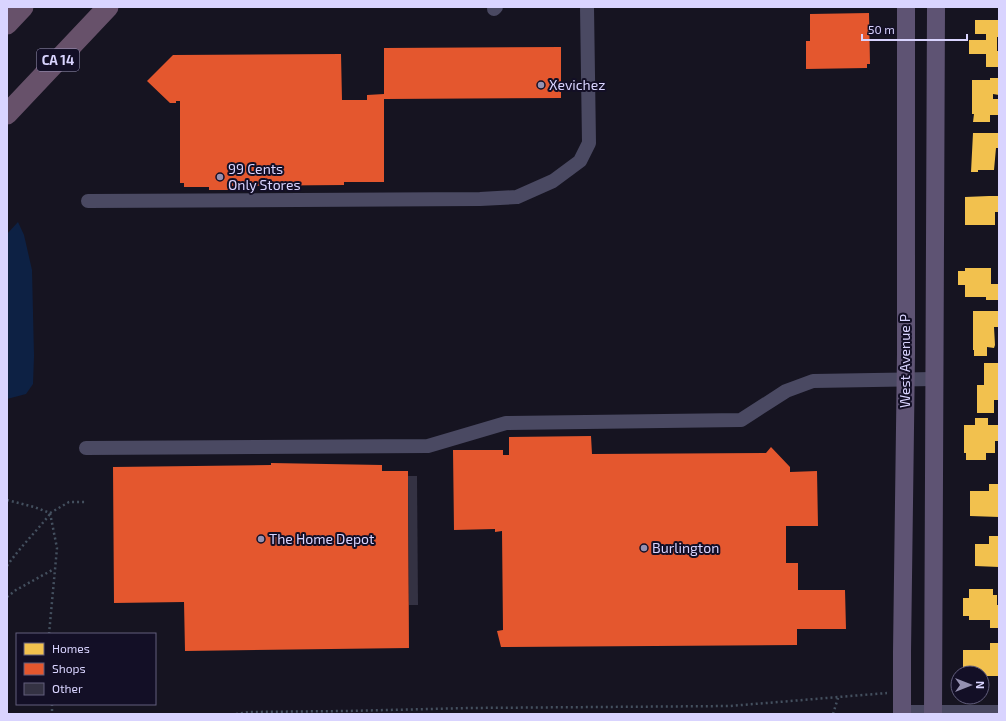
<svg xmlns="http://www.w3.org/2000/svg" width="1006" height="721" font-family="'Exo 2',sans-serif">
  <style>
    .water { fill: #0d2144 }
    .homes { fill: #f2c14e }
    .shops { fill: #e4572e }
    .building { fill: #343243 }
    .lines { fill: none; stroke-linecap: round; stroke-linejoin: round }
    .path { stroke: #44505f; stroke-width: 2.5; stroke-dasharray: 2 3; stroke-linecap: butt }
    .minor { stroke: #4a4962; stroke-width: 14 }
    .major { stroke: #5e5373; stroke-width: 18 }
    .highway { stroke: #67516a; stroke-width: 21 }
    .poi-dot { fill: #9591b1; stroke: #130f26; stroke-width: 1.5 }
    .labels { text-anchor: middle; stroke-width: 4; stroke-linejoin: round; paint-order: stroke }
    .shield { fill: #130f26; stroke: #9e99be; stroke-width: 1 }
    .shield-label { font-size: 13px; font-weight: bold; fill: #d9d4ff }
    .poi-label { font-size: 14px; fill: #d9d4ff; stroke: #130f26; text-anchor: start }
    .street-label { font-size: 14px; fill: #d9d4ff; stroke: #130f26 }
  </style>
  <rect width="100%" height="100%" fill="#161421"/>
  <path class="water" d="M18,222L24,235L32,270L34,356L33,384L26,394L7,399V234Z"/>
  <path class="homes" d="M975,20H999V37H997V51H999V67H986V54H969V40H986V34H975Z
    M990,78H999V95L993,94V99H999V115H990V122H973L974,114H972V80H990Z
    M973,133H999V148H996L994,170H978V172H971Z
    M989,196H999V212H995V225H965V197Z
    M965,268H991V284H999V300H986V297H965V285H958V271H965Z
    M973,311H999V327H994L995,345L994,348L987,347V356H974V350H973Z
    M984,363H999V400H994V413H977V385H984Z
    M975,418H988V425H999V441H995V453H986V460H966V453H964V425H975Z
    M989,484H999V517L970,516V491H989Z
    M989,536H999V567L975,566V544H989Z
    M969,589H993V595H997V605H999V628H990V620H969V616H963V598H969Z
    M990,643H999V676H982V673H963V650H990Z"/>
  <path class="shops" d="M869,13L870,64H867V68L806,69V41H810V14Z
    M561,47V98L384,99V182H344V185L230,186V190H209V187H184V183H180V101H176V103H170L147,81L173,55L341,54L342,100H367V95L384,94V48Z
    M591,436L592,454L766,453L771,447L790,467V472L817,471L818,526H786V563H798V590H845L846,629H797V645L501,647L497,631L503,630L502,531L495,532V529L454,530L453,450H503V455H509V437Z
    M271,463L382,465V471H408L409,648L185,651L184,602L114,603L113,467L271,465Z"/>
  <path class="building" d="M408,476H417L418,605H409Z"/>
  <g class="lines">
    <path class="path" d="M7,500L34,507L50,513L69,502H86
      M7,566C20,547 36,532 50,514
      M7,597L16,590L54,569
      M49,634L57,548L50,513
      M52,704V714
      M236,714L250,712L347,711L469,708L730,706L887,693
      M833,714L838,698"/>
    <path class="minor" d="M494,9L496,7
      M88,201L480,199L517,197L553,181L580,161L589,143L587,7
      M86,448L428,446L506,423L741,420L786,391L813,381L934,379
      M902,712H999"/>
    <path class="major" d="M902,714V652L906,354V7
      M933,714L936,7"/>
    <path class="highway" d="M7,24L23,7
      M7,114L108,7"/>
  </g>
  <g class="poi-dot">
    <circle cx="541" cy="85" r="4"/>
    <circle cx="220" cy="177" r="4"/>
    <circle cx="261" cy="539" r="4"/>
    <circle cx="644" cy="548" r="4"/>
  </g>
  <g class="labels">
    <rect class="shield" x="37" y="49" width="42" height="22" rx="3"/>
    <g class="shield-label">
      <text x="58" y="65">CA 14</text>
    </g>
    <g class="poi-label">
      <text x="549" y="90">Xevichez</text>
      <text x="228" y="174">99 Cents<tspan x="228" dy="16">Only Stores</tspan></text>
      <text x="269" y="544">The Home Depot</text>
      <text x="652" y="553">Burlington</text>
    </g>
    <g class="street-label">
      <text transform="translate(905 361) rotate(-90)" y="5">West Avenue P</text>
    </g>
  </g>
  <rect width="1006" height="721" fill="none" stroke="#d9d4ff" stroke-width="16"/>
  <rect x="16" y="633" width="140" height="72" fill="#130f26" stroke="#625e7d"/>
  <rect x="24" y="643" width="20" height="12" fill="#f2c14e" stroke="#625e7d"/>
  <text x="52" y="653" font-size="12" fill="#d9d4ff">Homes</text>
  <rect x="24" y="663" width="20" height="12" fill="#e4572e" stroke="#625e7d"/>
  <text x="52" y="673" font-size="12" fill="#d9d4ff">Shops</text>
  <rect x="24" y="683" width="20" height="12" fill="#343243" stroke="#625e7d"/>
  <text x="52" y="693" font-size="12" fill="#d9d4ff">Other</text>
  <g transform="translate(970 685) rotate(90)"><circle r="19" fill="#130f26" stroke="#625e7d"/>
  <path d="M0-3L7 15L0 10L-7 15Z" fill="#9591b1"/>
  <text y="-6" font-size="11" font-weight="bold" text-anchor="middle" fill="#d9d4ff">N</text>
  </g>
  <path d="M862 34v6h105v-6" fill="none" stroke="#d9d4ff" stroke-width="2"/>
  <text x="868" y="34" font-size="12" fill="#d9d4ff" stroke="#130f26" stroke-width="3" paint-order="stroke">50 m</text>
</svg>
